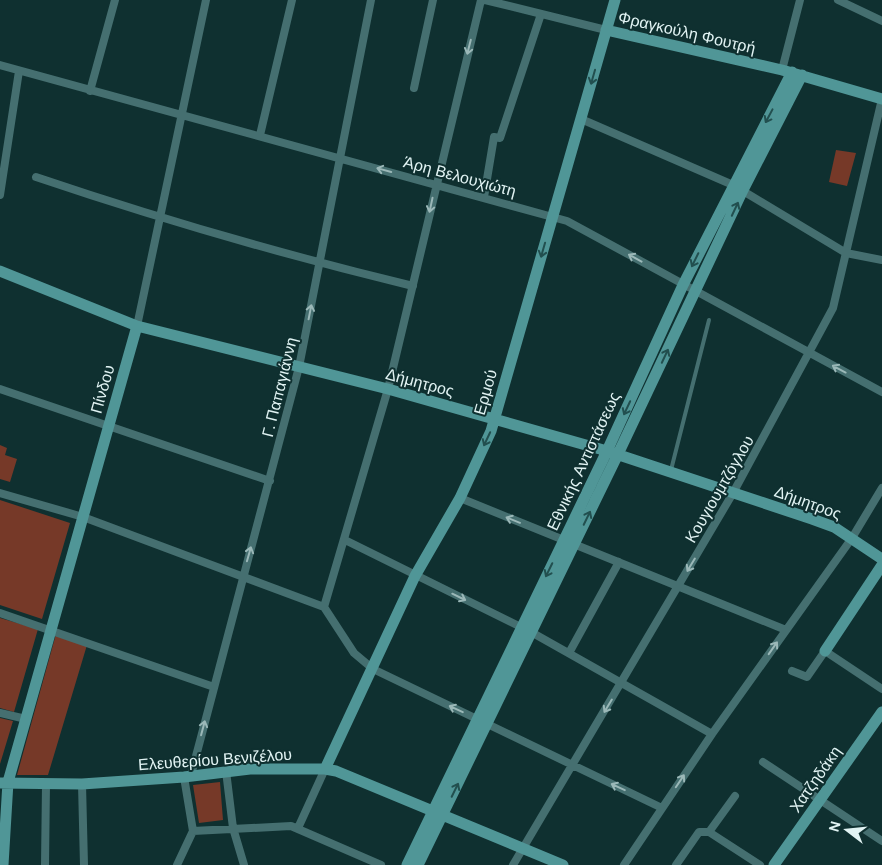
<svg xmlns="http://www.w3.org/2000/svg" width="882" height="865" font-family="'DM Sans',sans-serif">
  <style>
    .green { fill: #763928 }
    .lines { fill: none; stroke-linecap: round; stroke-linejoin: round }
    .lane { stroke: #456f70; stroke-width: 4 }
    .street { stroke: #456f70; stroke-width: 8 }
    .secondary { stroke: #509697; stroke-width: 11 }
    .oneway { stroke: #9bb8b8 }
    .oneway2 { stroke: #224f4f }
    .labels { text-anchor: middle; stroke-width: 4; stroke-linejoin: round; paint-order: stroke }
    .street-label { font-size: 16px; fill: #e1f3f3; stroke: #0f3030 }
  </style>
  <rect width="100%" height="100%" fill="#0f3030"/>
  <path class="green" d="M836,150L856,153L847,186L829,182Z
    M0,445L7,448L5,455L17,459L10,482L0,479Z
    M0,500L70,523L42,619L0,605Z
    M0,618L38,629L14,712L0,708Z
    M56,634L87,645L48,775H17Z
    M0,718L13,721L0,764Z
    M220,782L223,820L199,823L193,785Z"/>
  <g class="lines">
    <path class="lane" d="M671,470L709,320"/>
    <path class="street" d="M485,0L606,30
      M838,0L882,21
      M0,65L567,221L882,392
      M782,70L800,0
      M414,88L433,0
      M90,91L115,0
      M581,119L733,185L846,253L882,260
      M260,135L292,0
      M36,177C160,219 285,255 413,286
      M0,195L19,71
      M484,197L494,137L500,138L541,14
      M137,326L206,0
      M0,389L270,481
      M0,493L83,517L324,607
      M460,498L786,630
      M345,540L531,632L712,734
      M324,607L388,389L481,0
      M324,607L354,653L373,669L662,808
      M0,613L214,687
      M569,653L619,562
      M792,671L807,677L825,651L882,689
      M0,713L26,719
      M763,762L882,841
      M226,771L233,828L244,865
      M191,775L299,367L371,0
      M184,777L193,831
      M82,784L84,865
      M298,828L325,769
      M709,832L760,865
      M45,865L46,784
      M177,865L193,831L291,826L381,865
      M513,865L733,493L833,308L882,99
      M624,865L712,734L852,538L882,488
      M676,865L699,832H709L735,796"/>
    <path class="secondary" d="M606,30L782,70L882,99
      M0,271L137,326L388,389L607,451L812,519L834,527L882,559
      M825,651L882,565
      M325,769L415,576L460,498L491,431L615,0
      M0,783L82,784L184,777L250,769H325L336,771L563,865
      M3,865L8,782L137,326
      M407,865L607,451L683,285L792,72
      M418,865L618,454L743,190L802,75
      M774,865L882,712"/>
  </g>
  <defs><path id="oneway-shaft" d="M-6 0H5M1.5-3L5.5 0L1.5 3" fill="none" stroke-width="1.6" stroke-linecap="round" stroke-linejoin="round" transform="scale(1.25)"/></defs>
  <g class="oneway">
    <use href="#oneway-shaft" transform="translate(469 47) rotate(104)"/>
    <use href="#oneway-shaft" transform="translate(384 170) rotate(-165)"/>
    <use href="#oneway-shaft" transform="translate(431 205) rotate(102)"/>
    <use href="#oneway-shaft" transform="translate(635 258) rotate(-151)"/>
    <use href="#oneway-shaft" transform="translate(310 312) rotate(-79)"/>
    <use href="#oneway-shaft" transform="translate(839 369) rotate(-152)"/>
    <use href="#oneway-shaft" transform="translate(513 520) rotate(-158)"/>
    <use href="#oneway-shaft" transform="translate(249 554) rotate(-74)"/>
    <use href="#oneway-shaft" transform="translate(691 565) rotate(121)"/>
    <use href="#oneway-shaft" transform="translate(459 597) rotate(26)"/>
    <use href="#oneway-shaft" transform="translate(773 648) rotate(-55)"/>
    <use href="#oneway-shaft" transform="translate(608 706) rotate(121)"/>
    <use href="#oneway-shaft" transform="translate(456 709) rotate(-155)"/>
    <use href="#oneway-shaft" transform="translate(203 728) rotate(-75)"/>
    <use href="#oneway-shaft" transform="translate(680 781) rotate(-56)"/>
    <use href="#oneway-shaft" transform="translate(618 787) rotate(-155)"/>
  </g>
  <g class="oneway2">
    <use href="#oneway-shaft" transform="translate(593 77) rotate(106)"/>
    <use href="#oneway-shaft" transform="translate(769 116) rotate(118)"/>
    <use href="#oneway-shaft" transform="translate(735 209) rotate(-65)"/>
    <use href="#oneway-shaft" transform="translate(543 250) rotate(106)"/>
    <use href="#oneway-shaft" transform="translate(695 260) rotate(116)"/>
    <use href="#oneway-shaft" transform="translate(665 356) rotate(-65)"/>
    <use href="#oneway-shaft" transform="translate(627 408) rotate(115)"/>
    <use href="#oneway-shaft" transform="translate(487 439) rotate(115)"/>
    <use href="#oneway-shaft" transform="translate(587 518) rotate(-64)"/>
    <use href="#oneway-shaft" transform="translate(549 570) rotate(116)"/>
    <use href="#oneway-shaft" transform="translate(455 790) rotate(-64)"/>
  </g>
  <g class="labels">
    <g class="street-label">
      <text transform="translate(687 32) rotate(13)" y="6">Φραγκούλη Φουτρή</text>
      <text transform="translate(460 176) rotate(15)" y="6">Άρη Βελουχιώτη</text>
      <text transform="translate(420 382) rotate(15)" y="6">Δήμητρος</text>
      <text transform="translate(279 387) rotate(-76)" y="6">Γ. Παπαγιάννη</text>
      <text transform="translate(102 389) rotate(-74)" y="6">Πίνδου</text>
      <text transform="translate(485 392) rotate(-74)" y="6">Ερμού</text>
      <text transform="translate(583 461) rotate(-65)" y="6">Εθνικής Αντιστάσεως</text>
      <text transform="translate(719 489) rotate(-60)" y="6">Κουγιουμτζόγλου</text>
      <text transform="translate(808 502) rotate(20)" y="6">Δήμητρος</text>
      <text transform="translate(215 759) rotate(-4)" y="6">Ελευθερίου Βενιζέλου</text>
      <text transform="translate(815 779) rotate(-55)" y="6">Χατζηδάκη</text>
    </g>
  </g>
  <g transform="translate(847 830) rotate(286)" stroke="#0f3030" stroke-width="4" paint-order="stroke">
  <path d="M0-4L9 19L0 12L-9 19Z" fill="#e1f3f3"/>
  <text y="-8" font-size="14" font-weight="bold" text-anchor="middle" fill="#e1f3f3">N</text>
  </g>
</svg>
